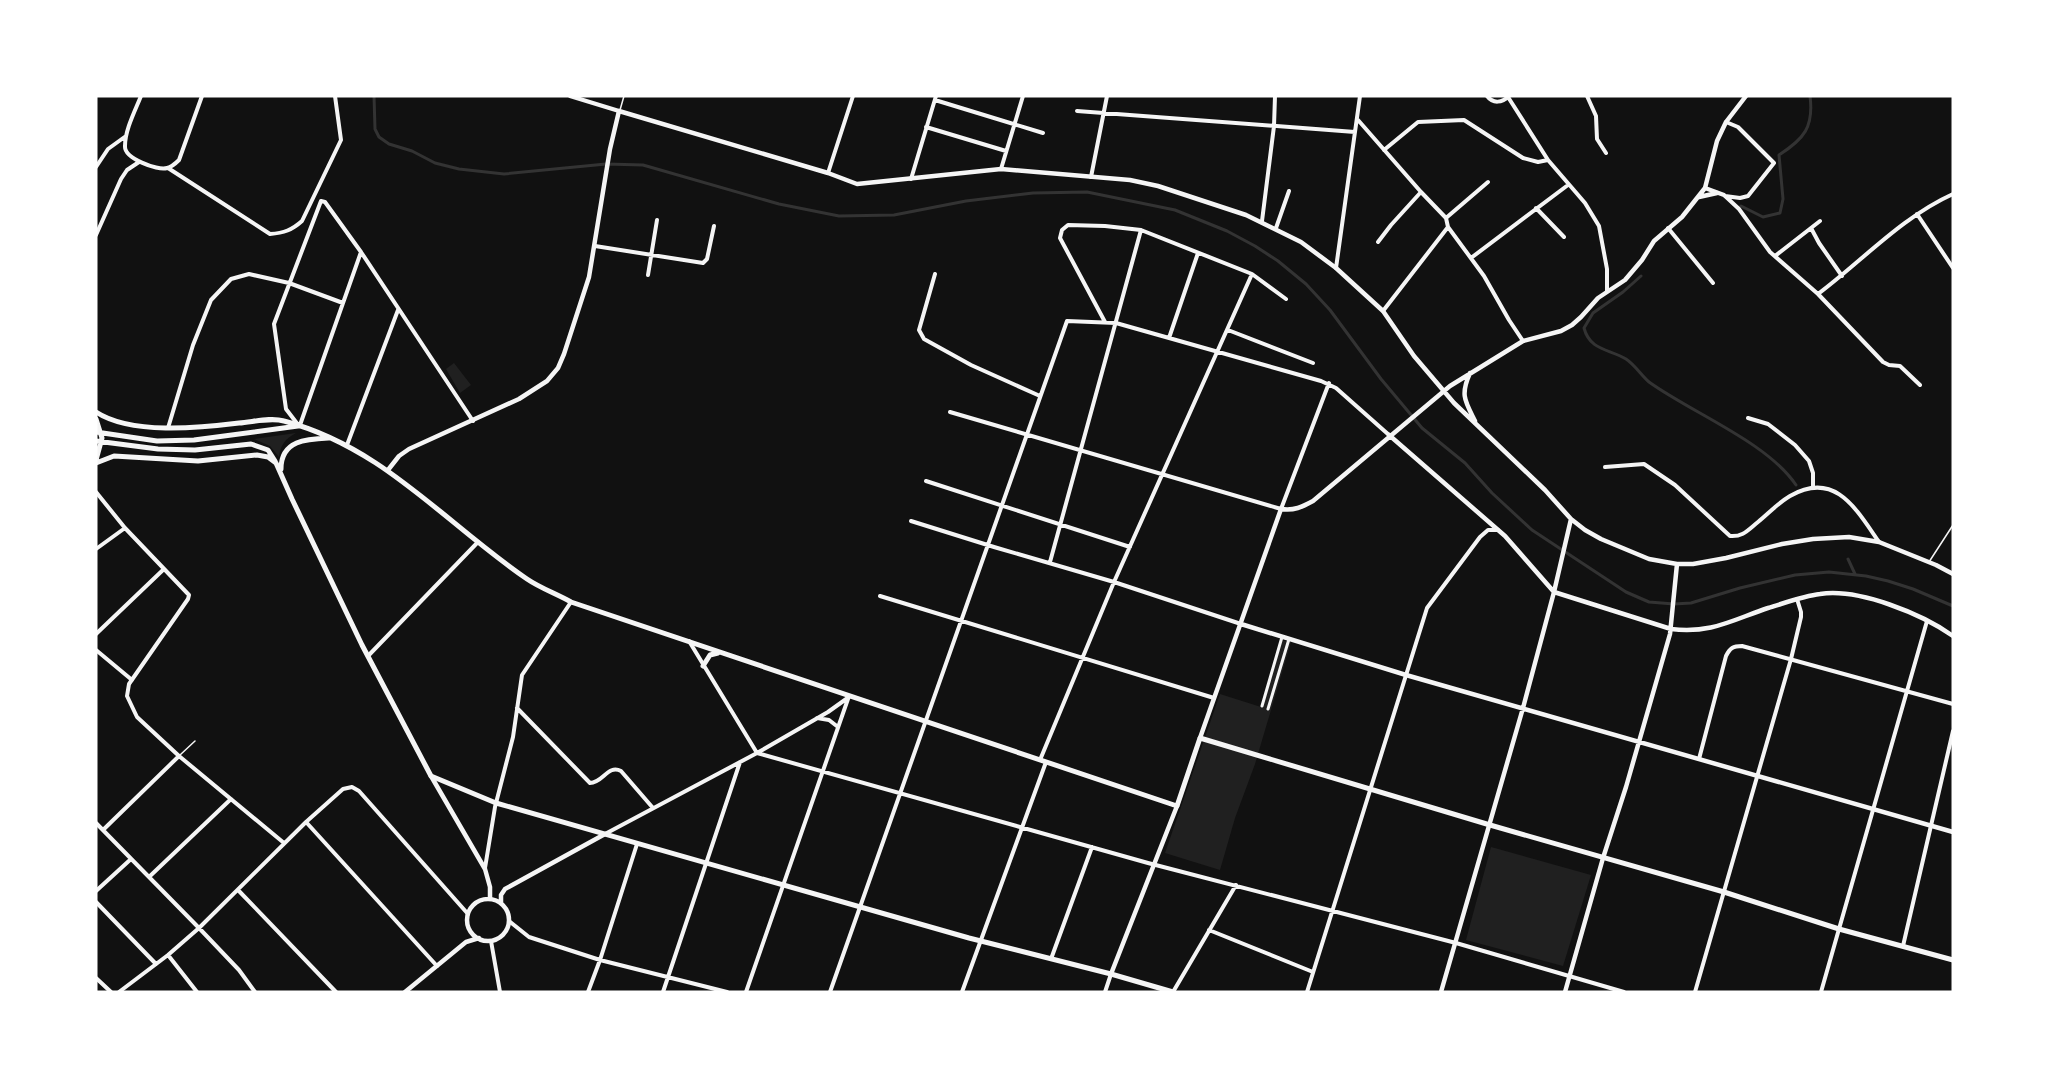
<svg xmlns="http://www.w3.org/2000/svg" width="2049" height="1088" font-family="Helvetica,sans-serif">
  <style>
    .green { fill: #202020 }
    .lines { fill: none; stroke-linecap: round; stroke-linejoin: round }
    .stream { stroke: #333; stroke-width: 3 }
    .service { stroke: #f5f5f5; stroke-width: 1.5 }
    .pedestrian { stroke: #f5f5f5; stroke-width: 3 }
    .minor { stroke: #f5f5f5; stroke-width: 4 }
    .tertiary { stroke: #f5f5f5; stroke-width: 4.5 }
    .secondary { stroke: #f5f5f5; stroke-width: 5 }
  </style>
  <rect width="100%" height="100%" fill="#111"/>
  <path class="green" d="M454,363L471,385L460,393L446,369Z
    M296,433C285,439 281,444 279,457L270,446L254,439Z
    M1280,640L1291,642L1255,764L1235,818L1220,870L1165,853L1220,694L1261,707Z
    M1491,847L1591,875L1563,966L1466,940Z"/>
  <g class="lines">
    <path class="stream" d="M374,96L375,129L379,137L389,144L412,151L435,163L459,169L504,174L606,164L643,165L779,204L839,216L894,215L966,201L1033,193L1087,192L1175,210L1227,231L1255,246L1278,261L1306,284L1330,310L1381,379L1422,428L1465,463L1492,493L1532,530L1626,592L1649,602L1674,604L1691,603L1740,588L1795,575L1829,572L1866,576L1888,581L1913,589L1953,606
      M1741,206L1763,217L1780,213L1783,199L1779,155C1804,139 1814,127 1810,96
      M1641,276L1623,292L1593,313L1584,328C1590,351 1610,349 1626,359C1635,365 1641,375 1649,382C1692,413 1767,442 1796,485
      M1848,559L1855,574"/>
    <path class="service" d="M620,110L624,96
      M1929,562L1953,525
      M180,755L195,741"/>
    <path class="pedestrian" d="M1262,706L1282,637
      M1268,709L1289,639"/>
    <path class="minor" d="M141,96C135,111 125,130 125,146C124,158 157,171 167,168C172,167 175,164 179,160L202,96
      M570,96L619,111
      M1487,96C1493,104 1502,103 1509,96
      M1587,96L1596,116L1597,139L1606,153
      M1508,97L1548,160L1585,203L1599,226L1607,269V291
      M935,100L1043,133
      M1077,111L1355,132
      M1358,120L1421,192L1446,218L1448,227L1484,276L1509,320L1523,341
      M926,127L1006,151
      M1384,150L1418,122L1464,120L1523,158L1538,162L1548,160
      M96,167L108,149L126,136
      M168,168L270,234C284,233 292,230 302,221L341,140L335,96
      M1001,169L1023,96
      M828,173L853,96
      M1091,177L1107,96
      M911,179L936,96
      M1705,188L1724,195L1739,209L1770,252L1818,294L1883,362L1889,365L1900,366L1920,385
      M1725,196L1740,198L1748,196L1774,163L1738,127L1726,122
      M1536,208L1564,237
      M1917,214L1953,268
      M1446,218L1488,182
      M1262,221L1274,126L1275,96
      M1276,228L1289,191
      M1668,228L1713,283
      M1811,228L1819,243L1842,276
      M96,235L121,179L127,170L139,162
      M1378,242L1391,225L1421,192
      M595,246L703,263L707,259L714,226
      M1775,256L1820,221
      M1471,258L1568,185
      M1336,268L1360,96
      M935,274L919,330L924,339L971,365L1040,396
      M648,275L657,220
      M1818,294C1862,261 1902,217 1953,194
      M1383,311L1448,227
      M1105,322L1060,238L1062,230L1068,225L1105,226L1141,230L1252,274L1286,299
      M1228,330L1313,363
      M1169,338L1198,253
      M950,412L1281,509L1329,383
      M1748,418L1768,424L1795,445L1809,461L1813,473V487
      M300,425L361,252
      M299,426L286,409L274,324L321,201L325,202L361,252L473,421
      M168,428L193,345L211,300L231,279L249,274L289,283L343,303
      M347,445L398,310
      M1605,467L1644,464L1675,485L1730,536C1743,537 1748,530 1758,522C1768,514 1778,503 1790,496C1835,470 1856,509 1879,542
      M926,481L1130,547
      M96,492L125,528L189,595L188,599L129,684L127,696L137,717L179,756L284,843
      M911,521L994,547L1114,582L1241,624
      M96,549L125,528
      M1050,562L1141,230
      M880,596L1214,698
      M96,634L164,569
      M689,641L757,753L1148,863L1456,943L1624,992
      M96,650L132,680
      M368,656L478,542
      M517,708L590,783C603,783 608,764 621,771L653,808
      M817,718L829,720L838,727
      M1699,759L1726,656C1730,648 1733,646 1742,646L1953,704
      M1040,760L1114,582L1252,274
      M306,822L437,966
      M96,823L199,928L239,970L255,992
      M103,830L179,756
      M605,834L757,753L828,712L849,697
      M485,868L495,807L513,737L522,675L571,602
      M149,877L231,799
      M238,890L336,992
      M96,891L131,859
      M96,902L156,964
      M509,921L529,937L600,960L727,992
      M1209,930L1313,972
      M491,941L500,992
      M1903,946L1953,731
      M168,955L197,992
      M1051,959L1092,847
      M96,978L111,992
      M119,992L168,955L199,928L306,822L343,789L352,787L359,791L468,914
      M588,992L600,960L637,844
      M663,992L740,762
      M746,992L849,696
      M830,992L1067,321L1116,323L1321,381L1336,388L1389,435
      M962,992L1046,762
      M1105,992L1111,974
      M1173,992L1236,885
      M1307,992L1427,608L1480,537L1488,530H1498
      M1695,992L1791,659L1801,617V612L1797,599
      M1821,992L1927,621"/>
    <path class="tertiary" d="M1699,197L1717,193
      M1470,373C1460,395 1465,401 1475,421
      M1389,435L1505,536L1554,592
      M388,470L399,456L409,449L519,399L547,381L558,368L564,354L589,277L610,149L619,111L828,173L857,184L1001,169L1130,180L1158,186L1246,215L1301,242L1336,268L1383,311L1414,356L1454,403L1545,490L1571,519L1585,530L1601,539L1649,559L1677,564H1693L1726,558L1782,544L1813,539L1849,537L1879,542L1936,565L1953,574
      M1554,592L1671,629C1711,634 1732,620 1768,608C1785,603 1803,596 1820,594C1859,588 1922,614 1953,636
      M1241,624L1406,675L1953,832
      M1200,738L1281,509C1294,511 1302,507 1313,501L1450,386L1523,341L1561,331L1572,325L1581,317L1598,298L1625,280L1642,260L1654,241L1682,217L1705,188L1717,141L1726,122L1746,96
      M431,776L485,869L490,887V898
      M467 920a21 21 0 1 1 42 0a21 21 0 1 1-42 0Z
      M501,903V895L505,889L605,834
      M1111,974L1177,806
      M405,992L466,942L479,938
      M1441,992L1523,708L1554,592L1571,519
      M1565,992L1603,858L1626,787L1670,634L1677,564"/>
    <path class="secondary" d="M96,412C131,435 199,428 239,423C253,422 271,417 284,421C383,447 445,523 527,579C540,588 557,594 571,602L1177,806L1200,738L1490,825L1724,892L1839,929L1953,960
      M96,419L102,438L96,460
      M96,432L157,441L194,440L298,426
      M96,441L158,449L195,450L251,444L268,450L275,461
      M96,463L114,456L198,461L257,455L268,457L276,463L292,499L362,645L431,776L496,803L969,938L1111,974L1173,992
      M281,469C281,440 307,439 329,438
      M703,666L710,655L718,653"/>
  </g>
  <rect width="2049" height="1088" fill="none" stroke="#ffffff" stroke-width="195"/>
</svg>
